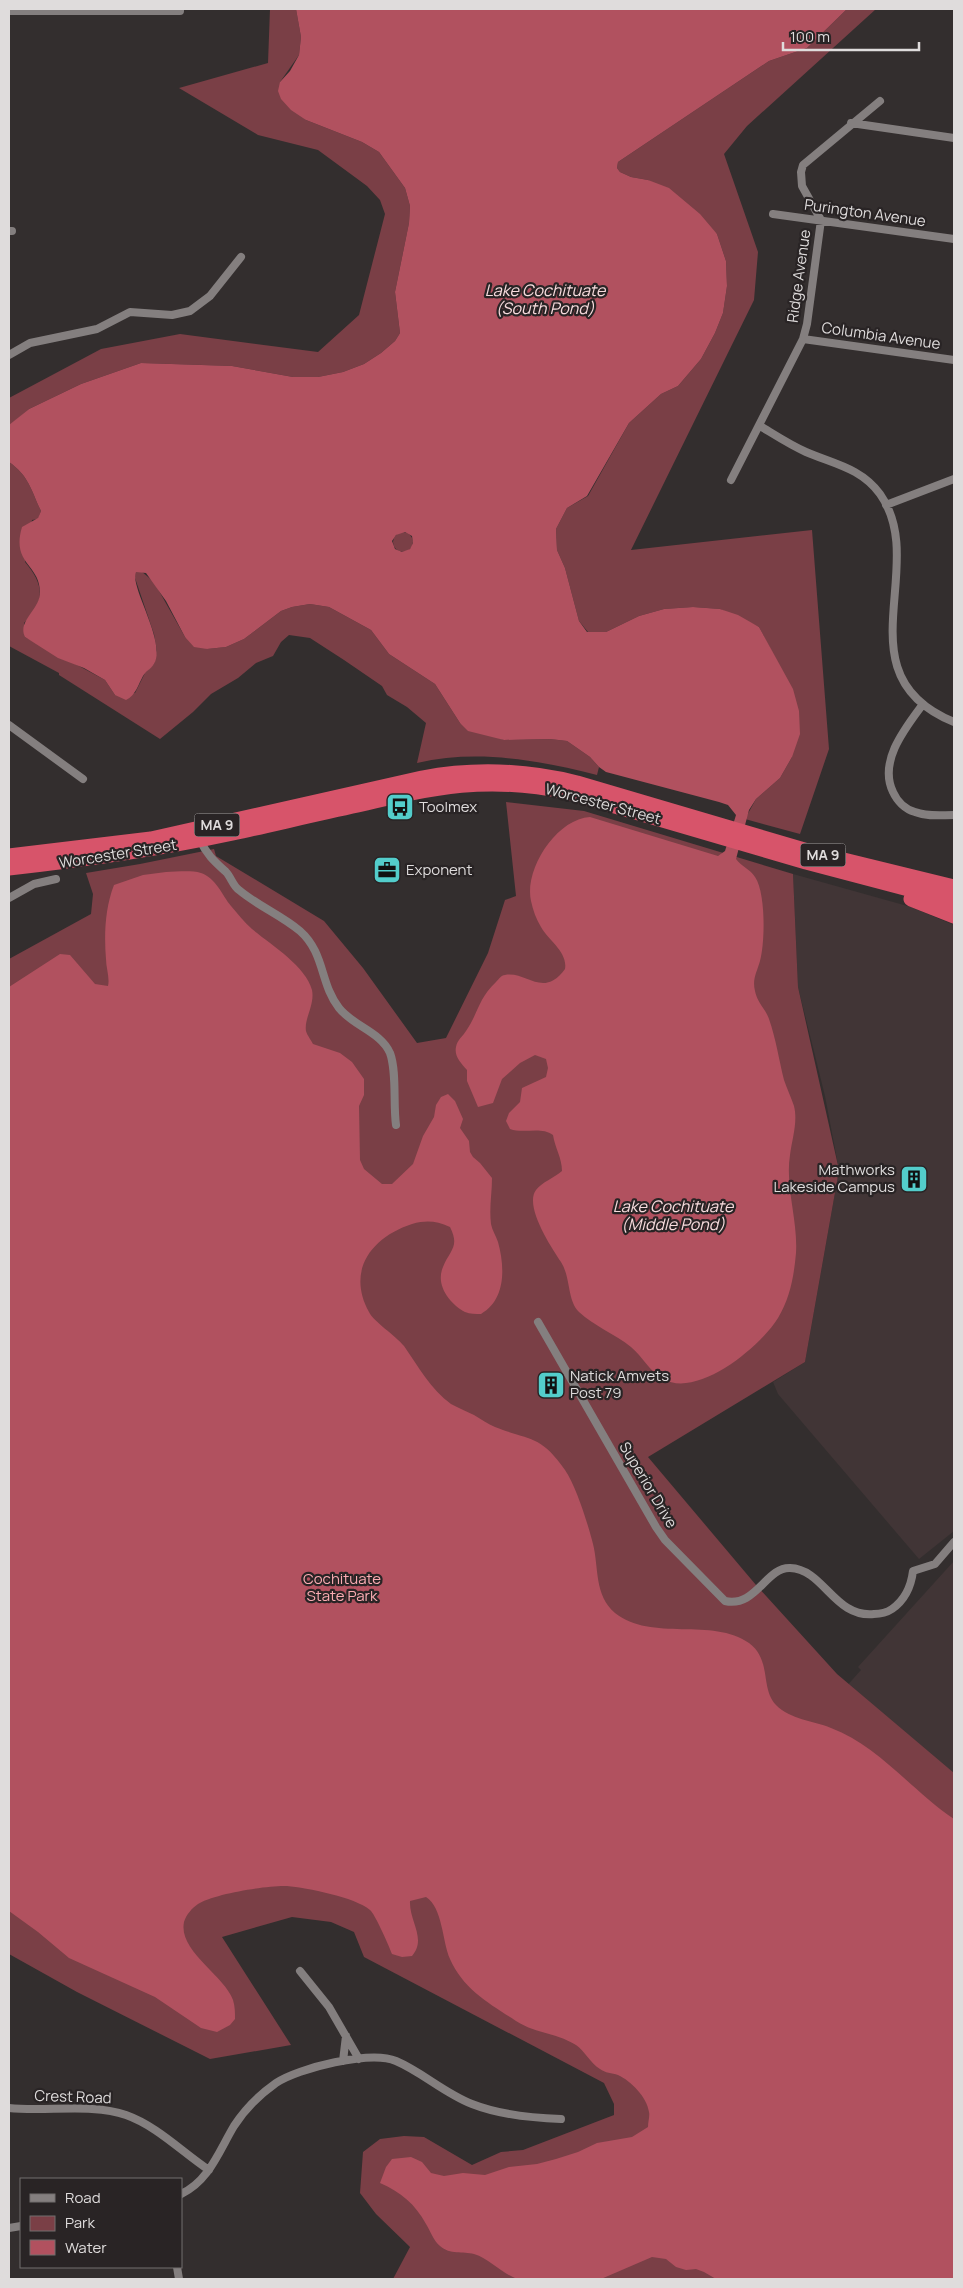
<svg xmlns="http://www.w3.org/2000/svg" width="963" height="2288" font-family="Manrope,sans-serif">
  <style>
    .built { fill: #413536 }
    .green { fill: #7a3f46 }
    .water { fill: #b1515f; fill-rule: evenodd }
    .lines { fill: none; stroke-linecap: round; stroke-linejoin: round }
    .street { stroke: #847f7f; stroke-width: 8 }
    .highway { stroke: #d7546a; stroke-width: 15 }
    .labels { text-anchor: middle; stroke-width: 4.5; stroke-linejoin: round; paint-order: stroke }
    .shield { fill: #292425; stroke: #a8a5a5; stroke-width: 1 }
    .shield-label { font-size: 14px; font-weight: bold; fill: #dfdcdc }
    .street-label { font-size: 15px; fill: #dfdcdc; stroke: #292425 }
    .poi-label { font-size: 15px; fill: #dfdcdc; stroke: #292425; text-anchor: start }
    .park-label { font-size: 15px; fill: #fbacb3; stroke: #292425 }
    .water-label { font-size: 16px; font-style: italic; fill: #f8dcde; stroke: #292425 }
  </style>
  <rect width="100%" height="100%" fill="#332e2e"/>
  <path class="built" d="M793,874L911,907L954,925V1531L919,1559L778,1394L773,1382L805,1362L839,1170L825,1096L798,987Z
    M954,1561V1775L845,1688L861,1670L858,1667Z"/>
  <path class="green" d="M270,9H296L301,37L299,55L280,82L306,120L362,142L379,152L405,188L410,206L409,223L395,292L400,333L395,341L381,353L364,364L343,372L318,377H293L232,366L141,363L81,384L29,409L9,426V398L101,349L180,334L318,352L359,315L385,214L380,200L367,186L318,150L258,135L179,88L268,63Z
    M847,9H876L747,126L724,154L758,252L754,300L631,550L812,530L829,749L800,834L745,819L756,799L780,778L792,757L781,669L759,627L720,609L693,607L664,609L639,616L606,632H588L579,621L565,568L557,550L556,529L567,508L588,496L629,423L661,394L678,386L701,359L715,333L723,313L727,286L726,261L717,234L648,180L631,177L620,172L617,168L618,162L769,61L807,48Z
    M9,462C29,476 31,490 41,511L38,519L32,520L25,562C44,584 46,602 24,623L25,637L105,680L115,695L135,693L145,673L154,664L157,651L154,634L134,575L135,572L141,571L154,582L185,637L207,649L226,647L244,639L281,611L292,607L310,604L329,607L371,630L389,654L435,684L460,723L504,740L550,739L567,741L590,757L599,767L597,775C538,760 477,749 417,763L426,723L407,707L387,695L382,686L344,660L310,638L289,635L281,642L273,656L256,663L238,678L211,694L193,712L160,739L59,675V673L9,646Z
    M393 542a10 10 0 1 1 20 0a10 10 0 1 1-20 0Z
    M506,802L584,811L793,874L798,987L839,1170L805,1362L648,1457L756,1585L837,1674L954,1773V2279H393L410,2247L376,2214L360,2193L363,2152L380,2139L404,2136L424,2137L472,2165L501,2152L523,2150L614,2115V2104L604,2083L364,1957L354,1932L331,1922L292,1917L222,1937L291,2045L210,2059L77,1992L9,1954V959L91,914L93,894L86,873L140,864L214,849L216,856L324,921L363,968L417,1043L446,1038L488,953L505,900L516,896Z"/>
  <path class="water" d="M296,9H847L807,48L769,61L618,162L617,168L620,172L631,177L648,180L669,188L700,214L717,234L726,261L727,286L723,313L715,333L701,359L678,386L661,394L629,423L587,496L567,508L556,529L557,550L565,568L579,621L587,632H606L639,616L664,609L693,607L720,609L738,615L759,627L793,689L799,711L800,734L792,757L780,778L756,799L749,810L736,859C741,866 750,869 755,877C766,893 765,943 760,961C757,972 752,979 755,991C757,1002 766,1010 769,1019C776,1039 779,1060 784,1080C787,1089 791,1097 794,1106C798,1122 792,1139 790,1155C785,1187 798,1220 796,1253C794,1276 790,1298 778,1318C761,1346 698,1399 663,1379C650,1372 642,1356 631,1347C615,1334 594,1326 579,1312C567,1300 571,1278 561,1262C551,1247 524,1206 536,1190C542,1182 554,1178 562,1171C562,1158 555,1148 553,1135C541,1126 524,1134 510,1129L506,1121L509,1113L520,1102L522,1088L546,1077L548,1068L546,1059L535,1055L520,1063L502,1079L493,1103L478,1107L467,1081V1070C461,1063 454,1056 456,1047C457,1040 463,1036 466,1031C479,1012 478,999 496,982C499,979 501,975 505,975C527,971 543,999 565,969C568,952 548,940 541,927C536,919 533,910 531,901C524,870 556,819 590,817L718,856L725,851L736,815L728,805L719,802L606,772L599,767L590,757L567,741L550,739L504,740L468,731L460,723L435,684L389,654L371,630L329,607L310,604L292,607L281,611L244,639L226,647L207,649L194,647L185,637L166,601L146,573L136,572C129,586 167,642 154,664C151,669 146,671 143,676C138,685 136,695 126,700L115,695L105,680L84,668L58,658L25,637C17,621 40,610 40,592C40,564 11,564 22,527L38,518L41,511C31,490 29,476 9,462V425L29,409L81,384L141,363L232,366L293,377H318L343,372L364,364L381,353L395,341L400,333L395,292L409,223L410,206L405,188L379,152L362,142L306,120L291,110L281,99L278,91L280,82L290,71L299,55L301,37ZM405,532L412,536L413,543L410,549L402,552L395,549L392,541L396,535Z
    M166,872C177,872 190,870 201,873C216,878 222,895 231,906C237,913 244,922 252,929C270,944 306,966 312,990C315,1005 304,1018 306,1031C307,1035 311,1040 313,1044L340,1053L352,1062L364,1079V1095L359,1106L360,1160L364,1169L382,1184H392L413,1164L423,1136L434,1117L436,1105L441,1097L448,1094L455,1101L463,1119L460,1128L469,1141L470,1152L473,1157L480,1163L492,1178C492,1194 489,1208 491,1224C492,1230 496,1236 498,1242C505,1267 506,1300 481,1314C476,1314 470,1314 465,1312C450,1304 435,1285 443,1267C450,1250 460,1247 450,1227C436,1221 427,1220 412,1224C372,1237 346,1270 369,1312C374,1322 395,1335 404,1346C418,1366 431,1390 451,1404C458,1408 466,1411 474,1415C481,1419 488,1424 495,1427C530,1441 540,1434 565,1470C576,1486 588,1524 593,1544C599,1568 594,1595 615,1613C651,1642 713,1617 749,1643C772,1660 760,1688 776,1705C791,1720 812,1720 831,1728C879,1746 912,1791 954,1819V2279H716L704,2272L696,2269L686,2270L676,2267L666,2259L652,2257L601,2279H517C501,2273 490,2259 474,2254C463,2251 450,2255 440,2246C433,2240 431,2232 426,2224C415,2204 401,2192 380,2183L386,2167L392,2159L411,2157L422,2162L431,2173L444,2176L463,2173L485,2175L509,2167L537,2164L556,2159L578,2152L597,2143L632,2137L648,2127C648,2122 650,2116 649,2112C647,2097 631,2081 618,2075C612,2073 605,2073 600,2069C590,2063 585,2051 576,2045C557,2033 534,2033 516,2021C490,2004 463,1989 450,1959C442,1941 443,1908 426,1897L410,1901C409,1921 427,1939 412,1956L402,1957L392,1954C389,1946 375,1914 370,1910C355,1897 307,1888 287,1886C268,1885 213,1894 198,1904C192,1908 186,1915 184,1922C178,1951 224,1975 233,2000C235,2006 235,2013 235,2019L230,2025L217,2032L201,2028L155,1997L69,1958L38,1932L9,1911V987L60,954L70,955L95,984L108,986C110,978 106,968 106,959C104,935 105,908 114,885L143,875Z"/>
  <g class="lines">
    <path class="street" d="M9,11H180V9
      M851,123L954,138
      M773,214L954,239
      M9,231H12
      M803,339L954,360
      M9,355L30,343L97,329L130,312L172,315L190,311L210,296L241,257
      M760,426C775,435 790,445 806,452C834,464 861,468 880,494C931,566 839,675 954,722
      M731,480L803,339L807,324L821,220L802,186L801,172L803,165L880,101
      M886,505L954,479
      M923,704C906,727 878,761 893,792C897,801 905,809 915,812C928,817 941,815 954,815
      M9,725L83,779
      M200,840C207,855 214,861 226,872C231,877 233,886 239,890C258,906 281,915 300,931C325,953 320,984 339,1008C353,1026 381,1032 390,1053C397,1072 393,1104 396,1125
      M9,898L34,884L56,879
      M538,1322L656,1527L665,1540L725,1601C756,1608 766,1567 790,1568C824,1569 834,1618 874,1614C880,1614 886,1613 892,1609C905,1600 911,1587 913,1571L935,1564L954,1542
      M300,1971L329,2007L359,2059
      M343,2061L346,2036
      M9,2108C45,2112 93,2103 126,2115C157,2126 182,2152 209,2170
      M181,2194C209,2181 219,2151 234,2126C245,2109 259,2095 276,2083C298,2068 371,2050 396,2061C422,2072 444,2093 472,2104C500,2115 531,2118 561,2119
      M9,2228L21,2226
      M177,2267L179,2279"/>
    <path class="highway" d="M9,856L151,839L422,778C475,768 525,770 577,783L811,852L954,887
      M9,868C84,860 158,849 233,833C274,824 316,814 358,805C435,787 487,775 567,792L806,862L954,901
      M911,899L954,916"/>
  </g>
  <defs>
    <g id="bus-square" transform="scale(1.4375)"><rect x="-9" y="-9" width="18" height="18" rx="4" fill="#53cdcb" stroke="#292425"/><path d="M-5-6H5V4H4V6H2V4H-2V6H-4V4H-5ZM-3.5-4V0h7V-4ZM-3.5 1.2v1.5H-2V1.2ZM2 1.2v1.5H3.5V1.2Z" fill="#111"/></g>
    <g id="office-square" transform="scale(1.4375)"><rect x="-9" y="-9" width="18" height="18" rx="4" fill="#53cdcb" stroke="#292425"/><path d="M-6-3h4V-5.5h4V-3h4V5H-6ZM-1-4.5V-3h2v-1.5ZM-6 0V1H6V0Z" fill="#111"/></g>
    <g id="building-square" transform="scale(1.4375)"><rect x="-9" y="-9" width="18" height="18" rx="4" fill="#53cdcb" stroke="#292425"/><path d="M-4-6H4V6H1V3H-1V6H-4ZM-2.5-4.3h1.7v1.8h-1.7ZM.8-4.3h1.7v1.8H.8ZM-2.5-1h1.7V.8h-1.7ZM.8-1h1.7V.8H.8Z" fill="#111"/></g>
  </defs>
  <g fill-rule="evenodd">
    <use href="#bus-square" x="400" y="807"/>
    <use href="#office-square" x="387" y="870"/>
    <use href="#building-square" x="914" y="1179"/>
    <use href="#building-square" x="551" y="1385"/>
  </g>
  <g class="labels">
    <g class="shield">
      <rect x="194.5" y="813.5" width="45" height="23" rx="4"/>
      <rect x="800.5" y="843.5" width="45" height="23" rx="4"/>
    </g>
    <g class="shield-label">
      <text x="217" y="830">MA 9</text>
      <text x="823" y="860">MA 9</text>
    </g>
    <g class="street-label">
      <text transform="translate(865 213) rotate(8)" y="5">Purington Avenue</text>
      <text transform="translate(799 276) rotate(-82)" y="5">Ridge Avenue</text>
      <text transform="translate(881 336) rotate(8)" y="5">Columbia Avenue</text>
      <text transform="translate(603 804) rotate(15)" y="5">Worcester Street</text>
      <text transform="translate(118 854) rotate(-9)" y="5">Worcester Street</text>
      <text transform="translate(648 1485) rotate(59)" y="5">Superior Drive</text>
      <text transform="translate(73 2097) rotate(2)" y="5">Crest Road</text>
    </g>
    <g class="poi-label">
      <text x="419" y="812">Toolmex</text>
      <text x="406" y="875">Exponent</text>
      <text x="895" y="1175" text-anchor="end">Mathworks<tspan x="895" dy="17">Lakeside Campus</tspan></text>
      <text x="570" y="1381">Natick Amvets<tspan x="570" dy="17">Post 79</tspan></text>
    </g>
    <g class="park-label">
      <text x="342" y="1584">Cochituate<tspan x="342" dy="17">State Park</tspan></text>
    </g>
    <g class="water-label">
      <text x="545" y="296">Lake Cochituate<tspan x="545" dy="18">(South Pond)</tspan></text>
      <text x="673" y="1212">Lake Cochituate<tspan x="673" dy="18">(Middle Pond)</tspan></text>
    </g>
  </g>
  <rect width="963" height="2288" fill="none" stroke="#dfdcdc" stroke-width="20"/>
  <rect x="20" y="2178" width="162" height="90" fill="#292425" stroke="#726e6e"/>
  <rect x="30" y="2194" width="25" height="8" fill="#847f7f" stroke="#726e6e"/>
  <text x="65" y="2203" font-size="15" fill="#dfdcdc">Road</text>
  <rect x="30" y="2216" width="25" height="15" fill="#7a3f46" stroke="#726e6e"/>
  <text x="65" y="2228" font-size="15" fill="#dfdcdc">Park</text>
  <rect x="30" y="2240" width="25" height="15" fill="#b1515f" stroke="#726e6e"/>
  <text x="65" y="2253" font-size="15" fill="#dfdcdc">Water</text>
  <path d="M783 42v8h136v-8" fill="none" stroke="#dfdcdc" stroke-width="2.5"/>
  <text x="790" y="42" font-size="15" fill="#dfdcdc" stroke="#292425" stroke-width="4" paint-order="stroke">100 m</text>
</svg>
